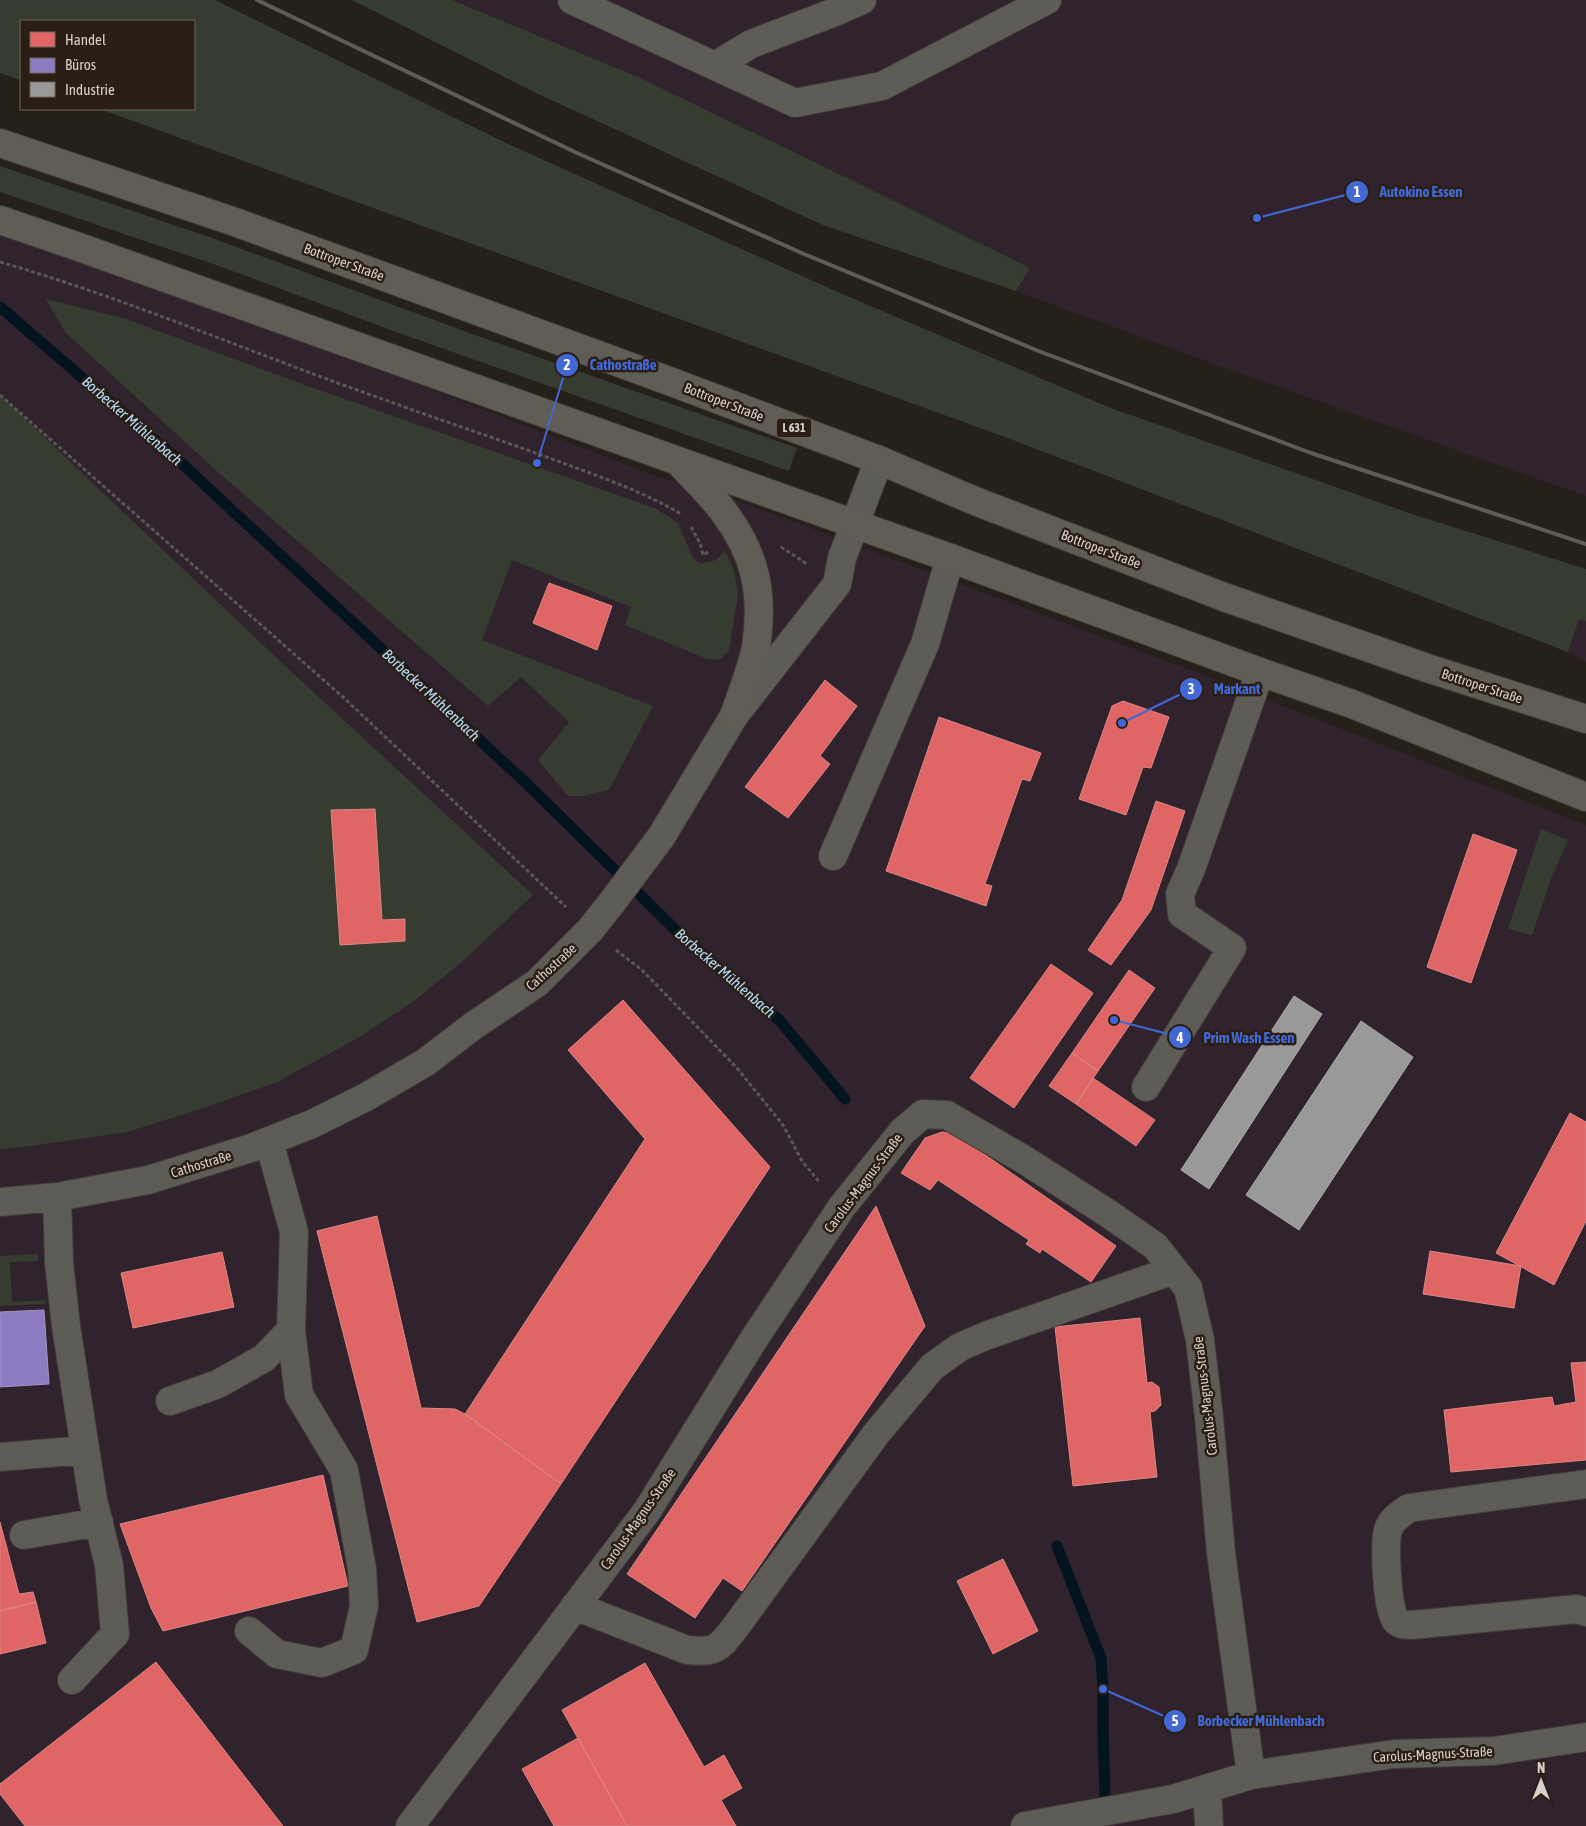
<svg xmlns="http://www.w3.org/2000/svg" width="1586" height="1826" font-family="'Asap Condensed',sans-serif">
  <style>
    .commercial { fill: #30232d }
    .green { fill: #363d30 }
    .shops { fill: #e06666; stroke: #de8684 }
    .offices { fill: #8e7cc3; stroke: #a495c5 }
    .industry { fill: #999; stroke: #acaaa8 }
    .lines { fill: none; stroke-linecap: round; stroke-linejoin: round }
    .stream { stroke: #03131f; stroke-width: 11 }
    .minor-casing { stroke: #423c37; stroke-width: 30 }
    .major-casing { stroke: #423c37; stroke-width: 30 }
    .path { stroke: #5a5753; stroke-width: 3; stroke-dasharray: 4 2.5; stroke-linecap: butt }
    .minor { stroke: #5d5c57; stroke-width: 28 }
    .major { stroke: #605c56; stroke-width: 28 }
    .rail { stroke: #5e5c56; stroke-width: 4 }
    .labels { text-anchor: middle; stroke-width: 5; stroke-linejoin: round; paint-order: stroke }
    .shield { fill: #2b1f15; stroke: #a49b94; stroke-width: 1 }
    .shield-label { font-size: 12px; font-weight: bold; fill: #d8d0ca }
    .street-label { font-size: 14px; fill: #d8d0ca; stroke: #2b1f15 }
    .water-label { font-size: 15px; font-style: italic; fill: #b5e0fc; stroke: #2b1f15 }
    .leader { fill: none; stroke: #4268d5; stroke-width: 2 }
    .callout-dot { fill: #4268d5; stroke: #2b1f15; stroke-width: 2 }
    .mark-label { font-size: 15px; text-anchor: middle; font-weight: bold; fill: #fff }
    .callout-label { font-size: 15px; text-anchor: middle; font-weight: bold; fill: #4268d5; stroke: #2b1f15; stroke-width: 5; stroke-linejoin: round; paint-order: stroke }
  </style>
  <rect width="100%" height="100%" fill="#26201a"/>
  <path class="commercial" d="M452,0H1586V496L1192,356L1016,291L1029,268L827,168L638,77Z
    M0,223L661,478L701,487L1204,675L1586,825V1826H0Z
    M1579,619L1586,621V662L1568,652Z"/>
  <path class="green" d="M0,0H215L508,144L833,290L1108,407L1412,514L1586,569V621L1579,619L1568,652L1005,437L100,109H194V21H21V80L0,73Z
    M352,0H452L638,77L827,168L1030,268L1016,291L823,225L534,92Z
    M0,166L215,239L475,335L797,448L789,471L399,333L219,266L0,192Z
    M46,299L123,318L305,385L657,509L678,523L693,558L700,564L716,560L725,551L734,570L738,595L729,650L720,660L707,659L625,625L631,607L512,560L482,640L653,706L609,790L583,796H568L538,760L569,722L521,677L488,706L219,473L65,332Z
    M0,395L282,663L533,895L464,960L414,1001L358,1038L277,1082L198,1110L127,1132L31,1146L0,1149Z
    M1541,829L1568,840L1551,879L1532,935L1508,929Z
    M38,1254V1261L10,1262L12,1302L45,1300L46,1304L0,1306V1256Z"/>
  <path class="shops" d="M549,583L612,606L597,650L533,623Z
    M825,680L857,706L820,756L830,764L788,818L745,787Z
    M1123,701L1169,717L1151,768L1143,767L1126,815L1079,799L1112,706Z
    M939,717L1041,753L1030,781L1022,779L985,884L992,886L986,906L886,871Z
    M1156,801L1185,811L1151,910L1111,965L1088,950L1122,900Z
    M375,809L382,920L405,919V941L340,945L331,810Z
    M1473,834L1517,850L1471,983L1427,967Z
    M1051,964L1093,993L1014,1108L970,1078Z
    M1129,970L1155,988L1098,1071L1072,1053Z
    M623,1000L770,1167L561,1484L465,1414L645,1139L568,1050Z
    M1072,1053L1098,1071L1076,1104L1049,1086Z
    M1093,1078L1155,1120L1136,1146L1076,1104Z
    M1570,1113L1586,1122V1221L1554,1285L1496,1253Z
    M942,1132L954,1133L1116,1246L1091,1282L1042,1249L1040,1253L1026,1244L1029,1240L938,1180L930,1190L901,1173L925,1138Z
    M876,1206L925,1326L742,1591L723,1578L695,1618L627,1574Z
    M377,1216L421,1408L455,1409L465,1414L561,1484L479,1606L417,1622L317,1231Z
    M1430,1251L1521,1266L1514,1308L1423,1294Z
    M222,1252L234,1307L133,1328L121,1273Z
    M1140,1318L1147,1383L1152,1382L1159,1387L1161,1405L1155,1411L1150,1412L1157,1477L1073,1486L1055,1327Z
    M1586,1362V1460L1451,1472L1444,1410L1552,1397L1554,1406L1576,1402L1571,1363Z
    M323,1475L348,1586L163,1631L151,1608L120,1524Z
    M0,1522L19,1594L33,1592L36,1602L0,1611Z
    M1003,1559L1038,1631L993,1654L957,1581Z
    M36,1602L46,1643L0,1654V1611Z
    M156,1662L283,1826H25L0,1794V1784Z
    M645,1663L704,1767L724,1755L742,1788L721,1800L736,1826H627L562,1710Z
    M578,1738L627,1826H554L522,1769Z"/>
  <path class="offices" d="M44,1310L49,1384L0,1387V1312Z"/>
  <path class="industry" d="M1294,996L1322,1014L1209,1189L1181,1170Z
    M1361,1021L1413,1057L1299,1230L1246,1195Z"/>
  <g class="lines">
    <path class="stream" d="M0,307L178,460L526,783L683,937L780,1021L845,1099
      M1057,1546L1101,1658L1103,1689V1732L1106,1826"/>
    <g class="minor-casing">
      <path id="minor" d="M572,0L795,103L882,86L1047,0
        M715,66L751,44L835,12L862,0
        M833,856L925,644L950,558
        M1146,1087L1232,948L1182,914L1180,894L1191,869L1260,672
        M57,1197L59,1263L66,1326L93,1500L109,1565L115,1634L72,1680
        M0,1202L57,1197L148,1180L251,1148L312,1124L366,1097L426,1062L473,1026L537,983L590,930L613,901L661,837L734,716L837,584L842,558L879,460
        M170,1401L218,1384L264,1358L291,1330
        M0,1457L85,1450
        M1586,1484L1409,1508C1400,1514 1391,1520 1388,1530C1384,1545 1387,1606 1395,1619C1398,1625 1406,1625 1412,1625L1577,1609L1586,1612
        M24,1535L99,1522
        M575,1606L687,1650C718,1653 719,1648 737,1625L876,1434L932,1367L960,1347L988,1335L1174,1270
        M249,1631L277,1654L322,1663L354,1650L364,1606L362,1569L344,1470L299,1395L291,1330L294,1232L269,1141
        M1207,1789L1209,1826
        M410,1826L647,1511L752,1342L841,1208L902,1132L923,1114L947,1115L1023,1159L1109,1214L1155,1246L1188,1288L1200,1340L1209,1417L1221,1553L1251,1775L1394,1754L1494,1751L1586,1737
        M1025,1826L1173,1799L1251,1775"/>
    </g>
    <g class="major-casing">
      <path id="major" d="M0,143L235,222L669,381L879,460L975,501L1224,597L1427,668L1586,719
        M0,220L76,246L950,558L1260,672L1352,704L1586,797
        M680,463C694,479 711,494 723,511C756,554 764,594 756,647C752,668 741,695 734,716"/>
    </g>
    <path class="path" d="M0,262C128,299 249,352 374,396C437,419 501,440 563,463C603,478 644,492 681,514
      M0,395L344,698L566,907
      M691,527L700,543L703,555L710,551
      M781,547L807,564
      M616,950L642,970L737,1068L783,1125L802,1161L820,1183"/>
    <use href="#minor" class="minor"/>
    <use href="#major" class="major"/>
    <path class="rail" d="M257,0L577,153L804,254L1041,352L1311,453L1586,544"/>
  </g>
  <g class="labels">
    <rect class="shield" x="776.5" y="418.5" width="35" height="19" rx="4"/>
    <g class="shield-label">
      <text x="794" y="432">L 631</text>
    </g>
    <g class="street-label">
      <text transform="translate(344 262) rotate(20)" y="5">Bottroper Straße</text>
      <text transform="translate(724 402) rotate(21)" y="5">Bottroper Straße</text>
      <text transform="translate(1101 549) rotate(21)" y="5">Bottroper Straße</text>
      <text transform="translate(1482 686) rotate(18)" y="5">Bottroper Straße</text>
      <text transform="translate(551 967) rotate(-42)" y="5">Cathostraße</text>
      <text transform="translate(201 1164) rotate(-17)" y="5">Cathostraße</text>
      <text transform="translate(863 1183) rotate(-53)" y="5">Carolus-Magnus-Straße</text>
      <text transform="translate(1205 1396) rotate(-97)" y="5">Carolus-Magnus-Straße</text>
      <text transform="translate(638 1519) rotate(-55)" y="5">Carolus-Magnus-Straße</text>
      <text transform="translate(1433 1754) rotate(-3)" y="5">Carolus-Magnus-Straße</text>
    </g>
    <g class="water-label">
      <text transform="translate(132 421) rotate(41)" y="5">Borbecker Mühlenbach</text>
      <text transform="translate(431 695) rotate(43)" y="5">Borbecker Mühlenbach</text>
      <text transform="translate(725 973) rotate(41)" y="5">Borbecker Mühlenbach</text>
    </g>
  </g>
  <path class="leader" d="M1257 218L1357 192M537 463L567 365M1122 723L1191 689M1114 1020L1180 1037M1103 1689L1175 1721"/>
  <g class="callout-dot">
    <circle cx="1257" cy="218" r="5"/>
    <circle cx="537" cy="463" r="5"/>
    <circle cx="1122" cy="723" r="5"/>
    <circle cx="1114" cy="1020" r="5"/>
    <circle cx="1103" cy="1689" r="5"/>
    <circle cx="1357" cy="192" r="12"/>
    <circle cx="567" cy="365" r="12"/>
    <circle cx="1191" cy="689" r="12"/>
    <circle cx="1180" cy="1037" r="12"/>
    <circle cx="1175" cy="1721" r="12"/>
  </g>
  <g class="mark-label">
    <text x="1357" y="197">1</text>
    <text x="567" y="370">2</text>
    <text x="1191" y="694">3</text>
    <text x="1180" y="1043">4</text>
    <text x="1175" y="1726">5</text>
  </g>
  <g class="callout-label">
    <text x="1421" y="197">Autokino Essen</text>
    <text x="623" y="370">Cathostraße</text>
    <text x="1237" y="694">Markant</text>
    <text x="1249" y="1043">Prim Wash Essen</text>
    <text x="1261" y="1726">Borbecker Mühlenbach</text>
  </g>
  <rect x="20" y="20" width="175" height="90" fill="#2b1f15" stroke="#70665d"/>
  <rect x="30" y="32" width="25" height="15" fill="#e06666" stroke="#70665d"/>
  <text x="65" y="45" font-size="15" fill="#d8d0ca">Handel</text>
  <rect x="30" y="58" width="25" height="15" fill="#8e7cc3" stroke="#70665d"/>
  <text x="65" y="70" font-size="15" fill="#d8d0ca">Büros</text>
  <rect x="30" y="82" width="25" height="15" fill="#999999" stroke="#70665d"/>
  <text x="65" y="95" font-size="15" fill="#d8d0ca">Industrie</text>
  <g transform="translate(1541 1781)" stroke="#2b1f15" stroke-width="4" paint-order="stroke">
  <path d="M0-4L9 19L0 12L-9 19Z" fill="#d8d0ca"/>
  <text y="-8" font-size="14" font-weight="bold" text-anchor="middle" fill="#d8d0ca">N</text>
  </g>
</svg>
